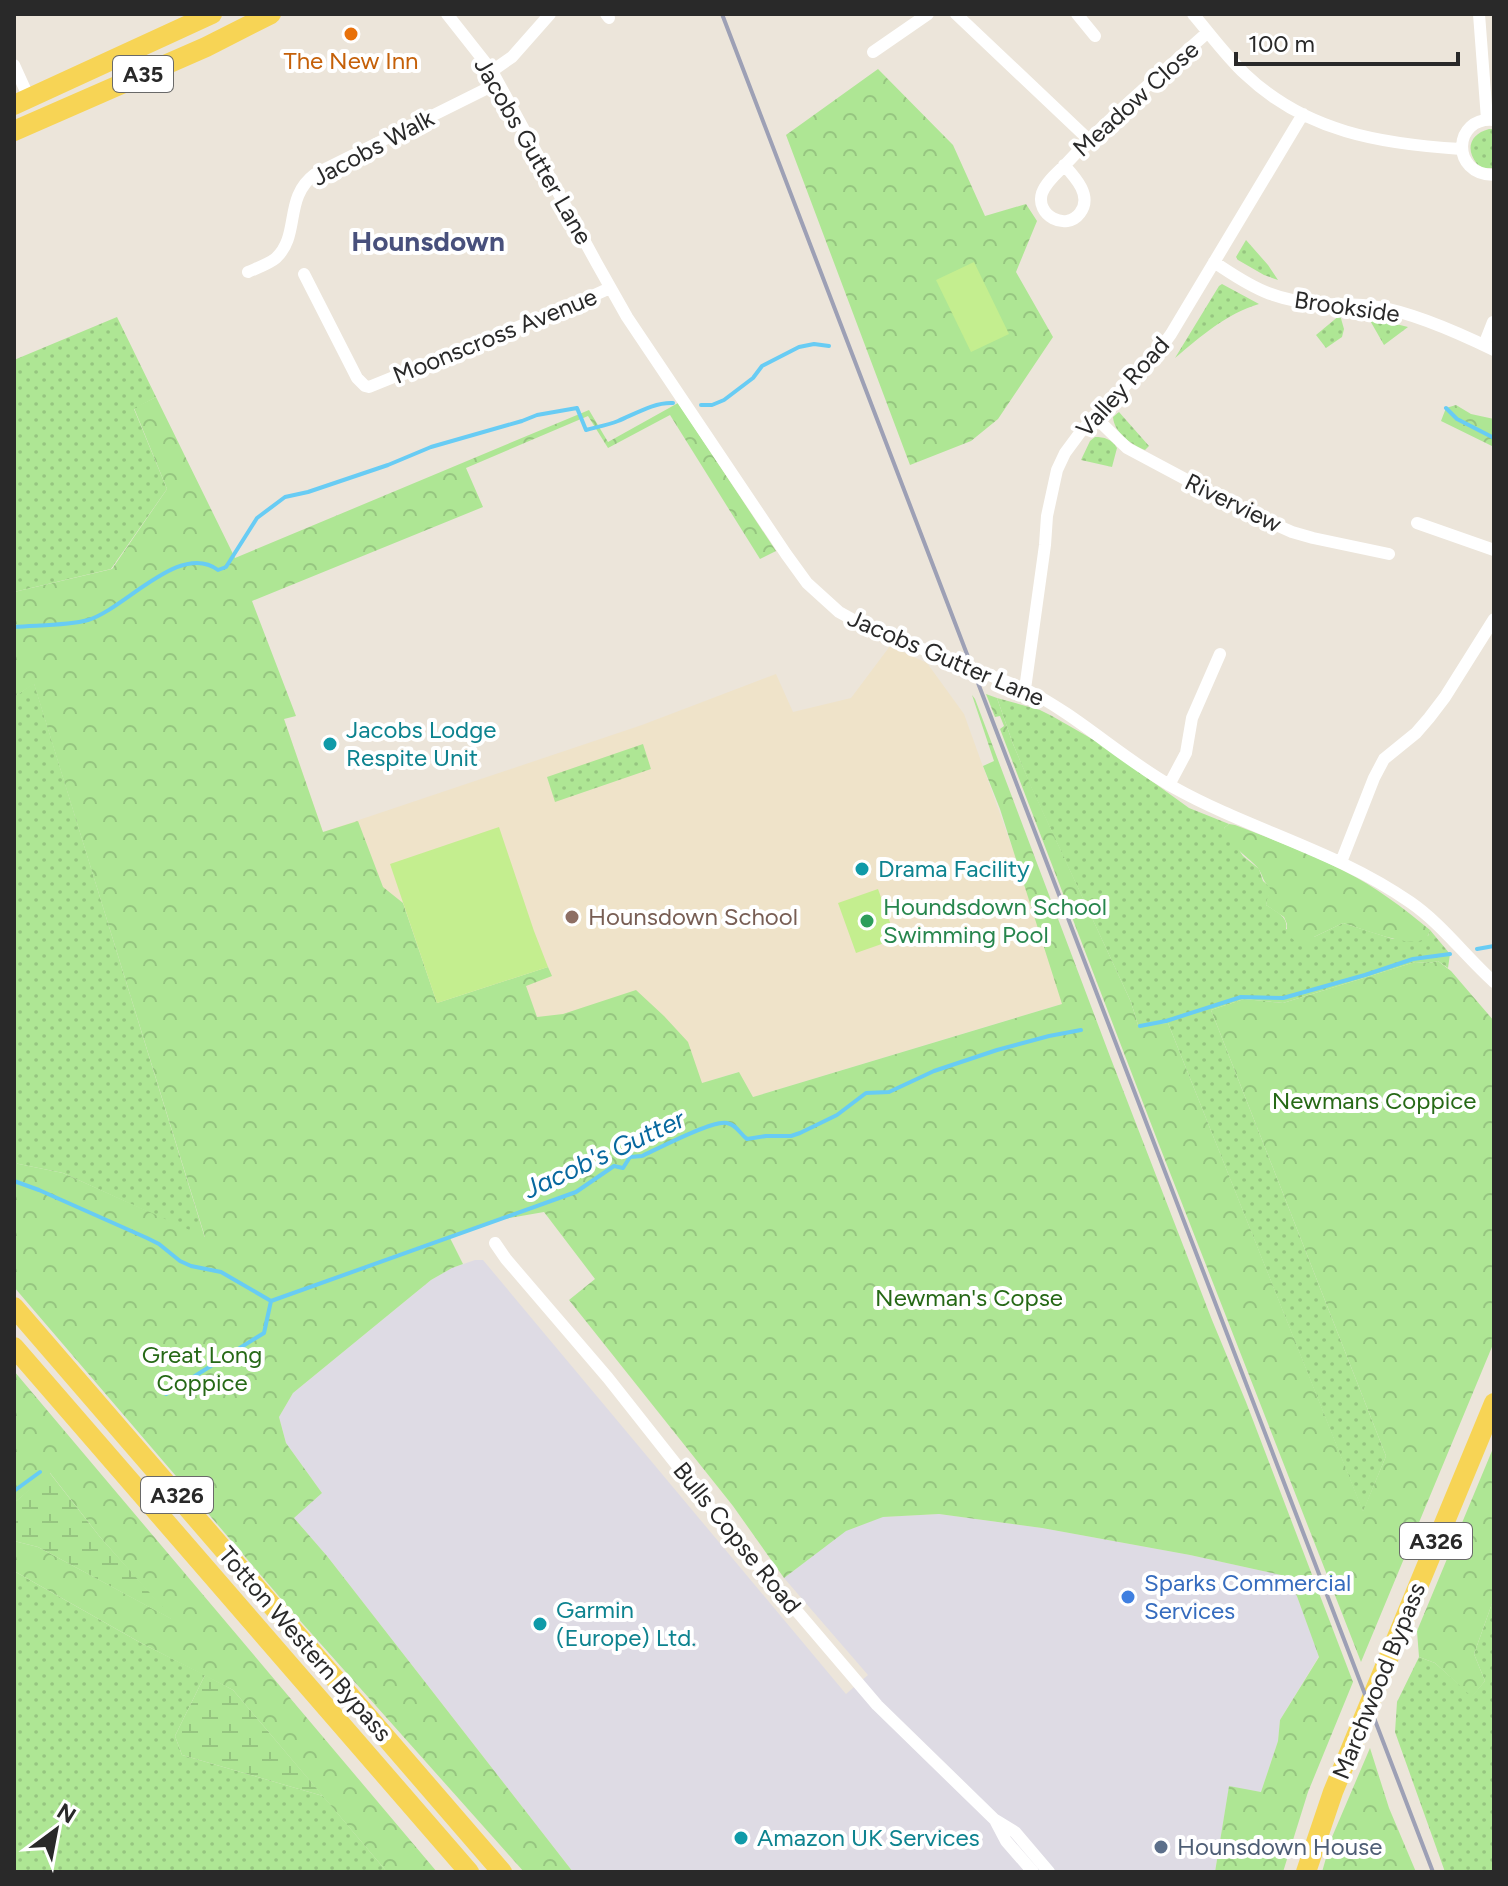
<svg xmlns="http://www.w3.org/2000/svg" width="1508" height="1886" font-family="Figtree,sans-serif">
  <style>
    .industrial { fill: #dedbe4 }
    .education { fill: #efe3c9 }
    .grass { fill: url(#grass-dots) }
    .forest { fill: url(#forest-crowns) }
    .wetland { fill: url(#wetland-marsh) }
    .pitch { fill: #c4ee8f }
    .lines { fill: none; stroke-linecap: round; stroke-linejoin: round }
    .stream { stroke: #68ccf4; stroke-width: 4 }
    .minor { stroke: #fff; stroke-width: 12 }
    .primary { stroke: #f7d455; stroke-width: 20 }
    .rail { stroke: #9da0b5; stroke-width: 4 }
    .food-dot { fill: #e8710a; stroke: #fff; stroke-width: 3 }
    .culture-dot { fill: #0f9aa8; stroke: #fff; stroke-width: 3 }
    .education-dot { fill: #8d6e63; stroke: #fff; stroke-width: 3 }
    .leisure-dot { fill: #2e9e5b; stroke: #fff; stroke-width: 3 }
    .shop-dot { fill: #3f7fe0; stroke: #fff; stroke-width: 3 }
    .service-dot { fill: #5c6f8a; stroke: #fff; stroke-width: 3 }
    .labels { text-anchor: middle; stroke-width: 8; stroke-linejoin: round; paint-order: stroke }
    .shield { fill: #fff; stroke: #696969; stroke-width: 2 }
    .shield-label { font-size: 22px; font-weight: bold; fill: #292929 }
    .food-label { font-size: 24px; fill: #c56008; stroke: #fff }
    .street-label { font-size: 24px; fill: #292929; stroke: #fff }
    .culture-label { font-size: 24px; fill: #0d838f; stroke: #fff; text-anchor: start }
    .leisure-label { font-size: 24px; fill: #27864d; stroke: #fff; text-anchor: start }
    .education-label { font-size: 24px; fill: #785e54; stroke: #fff; text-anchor: start }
    .park-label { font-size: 24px; fill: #266916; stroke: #fff }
    .shop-label { font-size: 24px; fill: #366cbe; stroke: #fff; text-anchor: start }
    .service-label { font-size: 24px; fill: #4e5e75; stroke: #fff; text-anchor: start }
    .water-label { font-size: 26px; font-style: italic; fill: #07689f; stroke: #fff }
    .quarter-label { font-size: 28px; font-weight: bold; fill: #48507c; stroke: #fff }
  </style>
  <defs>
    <pattern id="grass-dots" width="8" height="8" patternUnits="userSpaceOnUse" patternTransform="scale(2)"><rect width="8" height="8" fill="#aee694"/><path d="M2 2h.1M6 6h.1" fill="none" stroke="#96c580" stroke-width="1.8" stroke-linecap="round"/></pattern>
    <pattern id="forest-crowns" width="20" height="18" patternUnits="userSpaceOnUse" patternTransform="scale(2)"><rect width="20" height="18" fill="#aee694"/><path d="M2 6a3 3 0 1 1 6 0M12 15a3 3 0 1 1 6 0" fill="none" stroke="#96c580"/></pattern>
    <pattern id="wetland-marsh" width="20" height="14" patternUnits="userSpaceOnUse" patternTransform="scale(2)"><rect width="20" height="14" fill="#aee694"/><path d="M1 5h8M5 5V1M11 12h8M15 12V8" fill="none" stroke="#96c580"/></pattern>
  </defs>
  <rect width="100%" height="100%" fill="#ece5da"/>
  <path class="industrial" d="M475,1260H483L846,1694L868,1675L784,1578L845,1531L882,1517L939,1514L1042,1528L1190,1555L1290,1577L1319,1656L1280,1720L1278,1741L1261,1792L1229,1787L1215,1872H573L327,1556L294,1518L322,1493L286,1443L279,1417L293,1393L431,1280L452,1268Z"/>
  <path class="education" d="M245,606L323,832L642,725L776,674L793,712L851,698L890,646L927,663L964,714L1068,1002L753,1097L738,1072L205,1238Z"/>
  <path class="grass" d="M1489,129H1494V168H1483L1477,164C1465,149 1470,134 1489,129Z
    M1246,240L1268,265L1278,280L1264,275L1238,260L1236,257Z
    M1222,284L1259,304C1226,314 1201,336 1175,358L1219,286Z
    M1340,315L1344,329L1342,337L1326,348L1316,335Z
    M117,317L156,397L134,409L167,489L111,569L14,592V360Z
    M1368,317L1408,327L1384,345Z
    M1119,412L1149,446L1145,450C1132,445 1114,433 1113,417Z
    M1095,437C1104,437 1112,439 1117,448L1112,467L1081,460L1090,441Z
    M34,683L205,1238L63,1173L14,1163V697Z
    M997,698L1040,710L1052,716L1099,743L1189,808L1229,824L1224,828L1243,856L1259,869L1263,881L1271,888L1266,905C1275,911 1289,917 1286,929L1314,937L1343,923L1393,939L1428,936L1430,930L1450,954L1448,968L1438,961L1429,963L1415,962L1283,1003L1244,999L1211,1010L1386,1456L1363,1512L1168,1023L1138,1025L1131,1002L1032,789L1013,744Z
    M643,744L651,769L555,802L547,777Z
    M14,1571L141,1643L205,1675L175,1736L182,1755L323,1796L387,1872H14Z
    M1494,1598V1872H1445L1395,1732L1397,1702L1419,1657L1435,1663L1472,1696L1485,1681L1474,1654Z"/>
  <path class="forest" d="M878,69L953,145L985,216L1026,204L1037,221L1016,272L1053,337L998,419L971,441L910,465L786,135Z
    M156,397L235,558L589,410L608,442L678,403L776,551L760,559L670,415L608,448L588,416L466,468L483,507L252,601L296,716L284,719L323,832L358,821L383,887L403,903L437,1003L548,967L552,976L526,986L537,1017L563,1014L636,990L664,1016L688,1042L702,1083L739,1072L753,1097L1062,1004L1000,809L983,766L994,761L972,695L975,699L1111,1059L1212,1320L1246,1402L1353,1682L1308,1792L1283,1872H1215L1229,1786L1261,1792L1278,1741L1280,1720L1319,1657L1290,1577L1190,1555L1042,1528L939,1514L883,1517L846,1531L784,1578L733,1506L569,1300L595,1279L544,1212L498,1220L450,1238L463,1264L452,1268L431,1280L293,1393L279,1417L286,1443L322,1493L294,1518L327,1556L573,1872H524L295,1615L14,1287V1163L63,1173L205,1237L34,684L14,697V592L112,569L167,489L134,408Z
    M1456,405L1471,414L1494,419V447L1441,421L1446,408Z
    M986,694L997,698L1013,744L1032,788L1131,1002L1138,1025L1168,1023L1363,1511L1386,1456L1211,1010L1244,999L1283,1003L1415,962L1429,963L1438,961L1451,971L1494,1021V1342L1361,1662L1158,1142L1000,729L1004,726L1000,716L995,717Z
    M1229,824L1235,825C1271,839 1309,853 1344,871C1375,886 1403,908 1430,930C1428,936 1428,937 1422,940C1406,947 1361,928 1343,923L1314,937L1309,946L1296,942L1287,934V924L1284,917L1266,905L1270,888C1261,879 1263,874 1257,867C1245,854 1229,846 1224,828Z
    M14,1371L437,1872H387L233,1690L141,1643L14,1571V1541L38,1547L172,1619L100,1537L50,1473L14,1503Z
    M1494,1446V1598L1474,1654L1485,1681L1472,1697L1435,1663L1419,1657L1417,1631Z
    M1370,1748L1389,1808L1416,1872H1377L1376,1870L1375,1872H1322L1332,1837Z"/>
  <path class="wetland" d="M49,1472L100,1537L175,1621L38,1547L14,1541V1503Z
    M205,1675L233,1690L323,1796L182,1755L175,1736Z"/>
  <path class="pitch" d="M974,262L1009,334L971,352L936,280Z
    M499,827L534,931L548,967L437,1003L390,864Z
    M878,889L896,939L856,953L838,903Z"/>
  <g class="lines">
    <path class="stream" d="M701,405H712L724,400L753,378L762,366L799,347L814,344L829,346
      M1446,408L1457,419L1494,438
      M14,627C37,625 66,626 88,620C125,609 180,541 218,570L226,567L257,518L285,497L308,492L388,465L431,447L522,421L537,415L577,408L586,430C597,427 608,425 618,421C635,414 654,402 673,403
      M1477,949L1494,946
      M1140,1026L1166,1021L1241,997L1283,998L1365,975L1413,959L1450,954
      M14,1181L39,1190L147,1238L159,1244L180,1261L191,1266L221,1272L271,1301L576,1192L614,1166L623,1168L630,1157L642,1156C657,1149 714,1119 727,1123C737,1125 740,1134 747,1139L766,1136H791L800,1133L837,1115L866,1093L889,1092L934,1071L997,1050L1049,1036L1081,1030
      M166,1394L264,1333L271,1301
      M14,1491L40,1472"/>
    <path class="minor" d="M447,14L492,71L596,262L627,317L786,554L807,583L839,612L866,627L1025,689C1079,716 1121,758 1173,787C1250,830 1337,851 1410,902C1442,924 1465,956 1494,982
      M606,14L609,18
      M956,14L1088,139
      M1077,14L1095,36
      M1193,14C1210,34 1226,56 1245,74C1306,132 1381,144 1461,149
      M1479,14L1487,119
      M873,52L928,14
      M14,65L29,98
      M492,71L512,57L550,14
      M1494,120C1453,116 1450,175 1494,175
      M1064,165C1075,177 1093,196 1080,213C1066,232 1035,215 1042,193C1046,182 1057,173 1065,165C1109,117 1160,75 1208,32
      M1214,262C1252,288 1275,301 1322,304C1341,305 1359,303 1378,307C1414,313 1461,334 1494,350
      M248,272C257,268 269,264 276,258C301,234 283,198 315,174L498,83
      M304,274L357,378L365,386L369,387L577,303L610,288
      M1484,345L1493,322
      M1095,417L1127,448L1247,512L1292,532L1313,538L1389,554
      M1417,523L1494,550
      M1025,689L1045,545L1047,516L1057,470L1065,453L1082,430L1158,352L1171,334L1303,114
      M1169,785L1186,753L1192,718L1220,654
      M1341,862L1374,778L1384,759L1416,733L1429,718L1445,697L1494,619
      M495,1243L506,1259L608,1378L732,1535L877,1705L994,1819L1015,1832L1049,1872
      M996,1822L1006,1841L1033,1872"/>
    <path class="primary" d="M14,105L212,14
      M14,131L206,47L271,14
      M14,1307L502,1872
      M14,1347L469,1872
      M1306,1872L1333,1792L1494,1403"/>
    <path class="rail" d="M722,14L1433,1872"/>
  </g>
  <circle class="food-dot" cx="351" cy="34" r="8"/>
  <g class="culture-dot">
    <circle cx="330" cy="744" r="8"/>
    <circle cx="862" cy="869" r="8"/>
    <circle cx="540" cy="1624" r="8"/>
    <circle cx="741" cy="1838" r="8"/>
  </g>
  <circle class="education-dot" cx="572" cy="917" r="8"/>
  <circle class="leisure-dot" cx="867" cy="921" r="8"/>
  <circle class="shop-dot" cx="1128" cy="1597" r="8"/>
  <circle class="service-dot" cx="1161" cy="1847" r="8"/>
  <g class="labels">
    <g class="shield">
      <rect x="113" y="56" width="60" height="36" rx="6"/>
      <rect x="141" y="1477" width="72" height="36" rx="6"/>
      <rect x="1400" y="1523" width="72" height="36" rx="6"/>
    </g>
    <g class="shield-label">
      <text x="143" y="82">A35</text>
      <text x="177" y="1503">A326</text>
      <text x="1436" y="1549">A326</text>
    </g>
    <g class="food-label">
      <text x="351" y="69">The New Inn</text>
    </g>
    <g class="street-label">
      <text transform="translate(1136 99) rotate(-42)" y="8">Meadow Close</text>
      <text transform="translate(373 148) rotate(-28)" y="8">Jacobs Walk</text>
      <text transform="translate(533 151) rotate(60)" y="8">Jacobs Gutter Lane</text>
      <text transform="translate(1347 307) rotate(8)" y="8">Brookside</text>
      <text transform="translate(495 336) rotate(-22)" y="8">Moonscross Avenue</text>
      <text transform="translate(1123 387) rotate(-48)" y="8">Valley Road</text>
      <text transform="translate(1233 503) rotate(26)" y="8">Riverview</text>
      <text transform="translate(946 658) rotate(23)" y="8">Jacobs Gutter Lane</text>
      <text transform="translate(737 1538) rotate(51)" y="8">Bulls Copse Road</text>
      <text transform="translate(305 1644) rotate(49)" y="8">Totton Western Bypass</text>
      <text transform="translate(1379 1681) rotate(-68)" y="8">Marchwood Bypass</text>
    </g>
    <g class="culture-label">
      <text x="346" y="738">Jacobs Lodge<tspan x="346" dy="28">Respite Unit</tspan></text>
      <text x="878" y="877">Drama Facility</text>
      <text x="556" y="1618">Garmin<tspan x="556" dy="28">(Europe) Ltd.</tspan></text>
      <text x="757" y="1846">Amazon UK Services</text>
    </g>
    <g class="leisure-label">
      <text x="883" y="915">Houndsdown School<tspan x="883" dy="28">Swimming Pool</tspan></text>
    </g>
    <g class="education-label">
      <text x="588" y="925">Hounsdown School</text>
    </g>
    <g class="park-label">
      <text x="1374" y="1109">Newmans Coppice</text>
      <text x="969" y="1306">Newman's Copse</text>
      <text x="202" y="1363">Great Long<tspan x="202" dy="28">Coppice</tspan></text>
    </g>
    <g class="shop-label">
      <text x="1144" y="1591">Sparks Commercial<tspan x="1144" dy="28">Services</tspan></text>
    </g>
    <g class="service-label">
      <text x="1177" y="1855">Hounsdown House</text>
    </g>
    <g class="water-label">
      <text transform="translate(604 1154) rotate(-25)" y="9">Jacob's Gutter</text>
    </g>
    <g class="quarter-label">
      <text x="428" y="251">Hounsdown</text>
    </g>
  </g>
  <rect width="1508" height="1886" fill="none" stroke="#292929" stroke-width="32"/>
  <g transform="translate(56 1830) rotate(32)" stroke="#ffffff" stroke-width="6" paint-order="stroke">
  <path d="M0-6L14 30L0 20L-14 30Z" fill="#292929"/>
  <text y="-12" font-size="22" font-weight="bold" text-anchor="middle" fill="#292929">N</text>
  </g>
  <path d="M1236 52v12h222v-12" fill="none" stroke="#292929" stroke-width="4"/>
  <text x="1248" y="52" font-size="24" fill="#292929" stroke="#ffffff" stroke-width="6" paint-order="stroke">100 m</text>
</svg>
